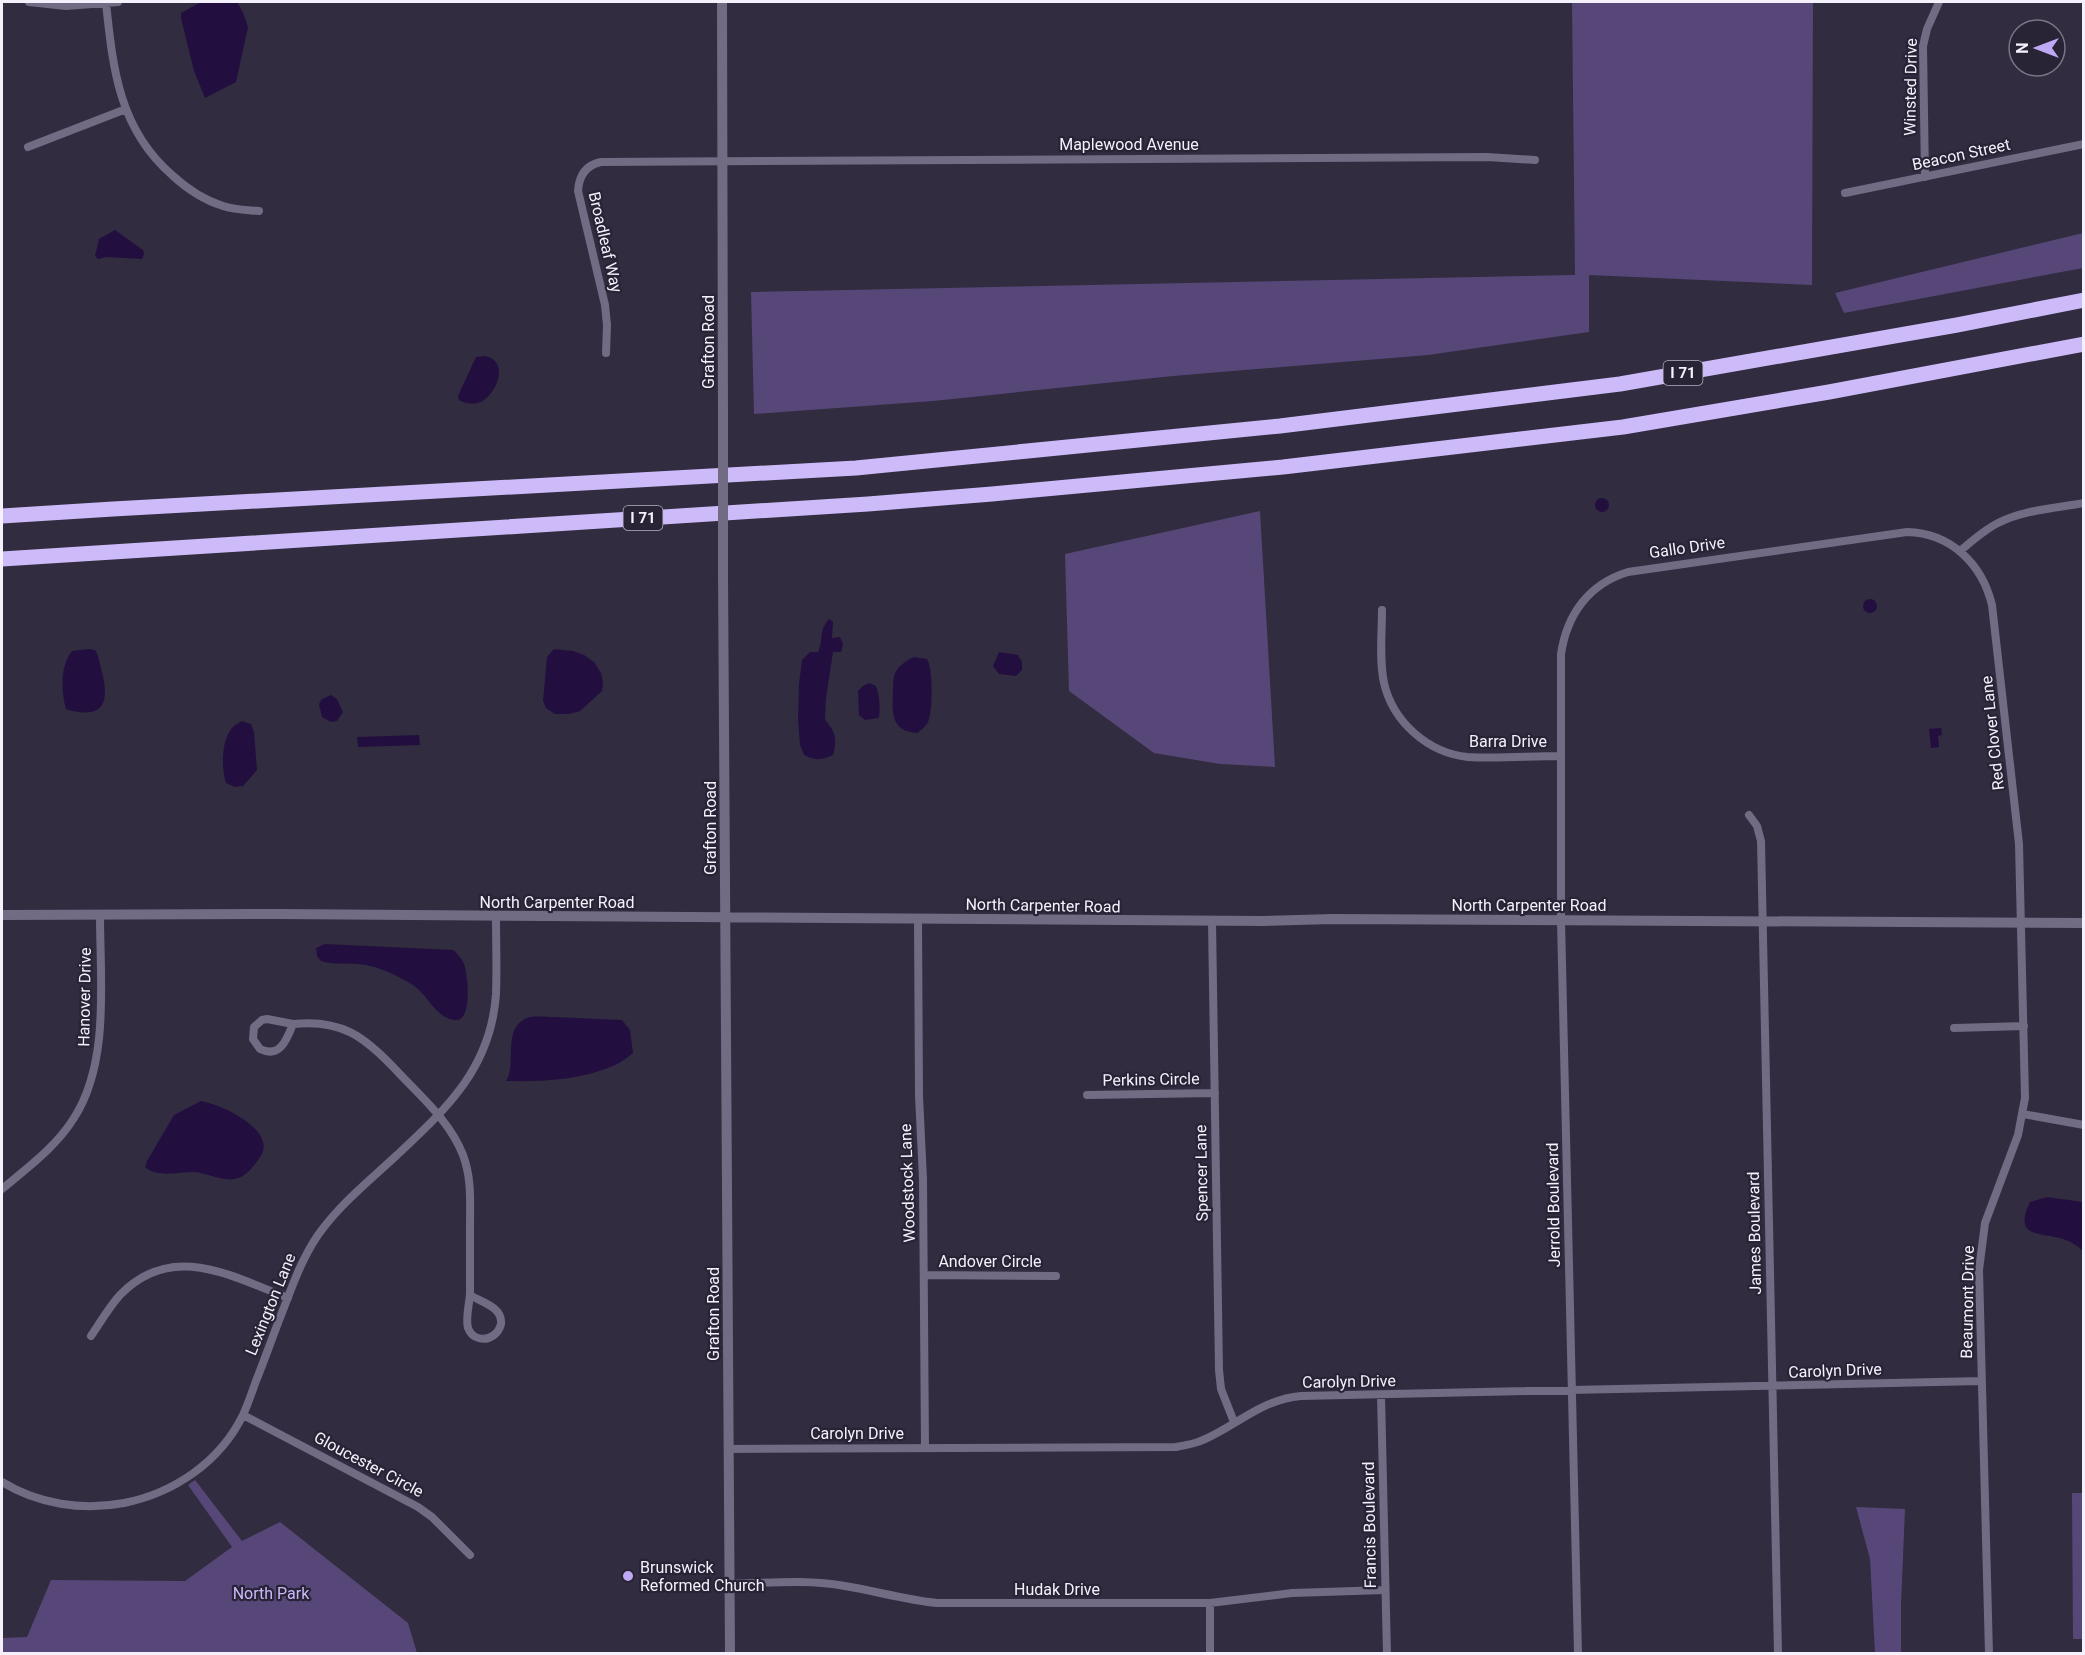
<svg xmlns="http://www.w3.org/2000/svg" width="2085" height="1655" font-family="Roboto,sans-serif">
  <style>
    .green { fill: #564778 }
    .water { fill: #220f3f }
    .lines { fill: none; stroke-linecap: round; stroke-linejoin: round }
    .minor { stroke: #716b84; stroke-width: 8 }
    .tertiary { stroke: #716b84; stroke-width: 10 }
    .motorway { stroke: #ccbbf8; stroke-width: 15 }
    .tertiary-bridge { stroke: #716b84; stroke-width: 10 }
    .poi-dot { fill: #bea9f4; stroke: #282335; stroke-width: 2 }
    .labels { text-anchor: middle; stroke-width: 4.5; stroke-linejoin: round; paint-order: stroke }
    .shield { fill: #282335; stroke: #b7b3c1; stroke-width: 1.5 }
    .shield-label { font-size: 15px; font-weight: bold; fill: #f4f1fd }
    .street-label { font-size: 16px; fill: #f4f1fd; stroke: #282335 }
    .poi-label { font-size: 16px; fill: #f4f1fd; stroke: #282335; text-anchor: start }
    .park-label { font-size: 16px; fill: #cab7f9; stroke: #282335 }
  </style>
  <rect width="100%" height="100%" fill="#312c3f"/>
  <path class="green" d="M1572,2H1813L1812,285L1589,275V332L1428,355L1173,376L933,401L754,414L751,292L1575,275Z
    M2083,233V268L1844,313L1835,293Z
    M1260,511L1275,767L1220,764L1154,753L1069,691L1065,554Z
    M195,1480L242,1541L280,1522L408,1623L417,1653H2V1638L27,1637L51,1580L185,1581L232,1547L188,1485Z
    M2072,1493H2083V1639H2073Z
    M1856,1507L1905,1509L1901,1605V1653H1875L1870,1559Z"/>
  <path class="water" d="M201,2H237L244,15L248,27L236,82L205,98L194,71L181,18V13Z
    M115,230L143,250L144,254L142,259L106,257L98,259L95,256L99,239Z
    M485,356C511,361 496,397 478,403C472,405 464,403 459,400L458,396L476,357Z
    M1595 505a7 7 0 1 1 14 0a7 7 0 1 1-14 0Z
    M1863 606a7 7 0 1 1 14 0a7 7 0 1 1-14 0Z
    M829,619L833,622L832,638L840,637L843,644L841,652H833L826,698L825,720C836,732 837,740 833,755C822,760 816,761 804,755L800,745L798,720L799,684L802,660L810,652H818C824,638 818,632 829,619Z
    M89,649L95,650L97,653C101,669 116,709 90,712C82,713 74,712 66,709C61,691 60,666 72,651Z
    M554,649L573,651L584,655L594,662L601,673L603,682L602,691L580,711L569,714H555L546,708L543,701L547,657Z
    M999,652L1018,655L1022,662V670L1016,676L999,674L993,666Z
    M914,657L927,659C933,668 933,711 928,722C926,726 921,730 918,733C891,732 892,713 893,691C893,687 893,681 894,676C897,667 905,661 914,657Z
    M869,683L876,686C880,697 880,707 879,718L865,720L859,715L858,691L863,686Z
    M331,695L337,699L343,712L337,721L331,722L322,717L319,704L322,699Z
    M242,721L251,724L254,732L257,770L243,786L235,787L226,783C221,769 221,737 234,726C236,724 239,723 242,721Z
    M1941,728L1942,735L1938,736L1939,747L1931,748L1929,729Z
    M419,735L420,745L358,747L357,737Z
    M325,944L453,950C458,954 461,958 464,964C468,975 473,1024 454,1020C435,1017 428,995 413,985C397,975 376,965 358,964C345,963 333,965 321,961L317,956L316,948Z
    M555,1017L622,1020L630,1030L633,1053C627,1058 620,1063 613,1066C581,1080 540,1082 506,1081C518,1063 500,1026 530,1017C537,1016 547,1017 555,1017Z
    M201,1101C220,1104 270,1127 263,1151C262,1155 258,1160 256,1163C250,1170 244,1178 234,1179C221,1181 207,1173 194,1172C178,1172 158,1178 145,1167L147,1161L174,1115Z
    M2047,1197L2083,1202V1251C2078,1246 2070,1241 2063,1239C2039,1232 2013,1238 2030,1202Z"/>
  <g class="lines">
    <path class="minor" d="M29,2L66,6L118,2
      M106,3C113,69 119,129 172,175C186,188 204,200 223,206C234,210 248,210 259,211
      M28,147L126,109
      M1925,177L1923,46L1927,29L1939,2
      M1845,193L2084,144
      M606,353L607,325L605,305L578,191C579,176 586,165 601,162L1487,157L1535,160
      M1960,551C1972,541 1984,530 1998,523C2023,510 2056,508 2084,503
      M1382,610C1382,633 1379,660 1384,683C1393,722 1428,753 1468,757C1498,759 1530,756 1560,756
      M1749,815L1757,826L1761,841L1778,1654
      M918,918L919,1096L923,1179L925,1448
      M1212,921L1219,1370L1221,1389L1234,1422
      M267,1019L293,1024C287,1039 280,1059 260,1049L253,1039L254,1027L262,1020Z
      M293,1024C341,1019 364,1036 396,1070C420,1096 450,1121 463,1155C472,1179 470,1203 470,1228C470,1249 470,1270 470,1292C470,1303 465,1317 468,1328C472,1339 485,1342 494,1335C498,1332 500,1328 501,1324C503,1307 481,1302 470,1295
      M1954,1028L2024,1026
      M1087,1095L1215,1093
      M2023,1114L2084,1125
      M2,1189C27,1168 56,1147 74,1118C110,1062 100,980 100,915
      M924,1275L1056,1276
      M91,1336C100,1323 109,1307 120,1295C172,1241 231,1276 288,1298
      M1381,1395L1387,1654
      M243,1415L418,1507L432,1517L470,1555
      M728,1449L1176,1447C1185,1445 1195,1444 1203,1440C1238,1425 1260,1400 1301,1396L1981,1381
      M2,1482C38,1504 82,1511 124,1503C174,1493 220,1462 243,1415C248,1404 252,1392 256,1381C266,1356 275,1330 285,1305C294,1281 303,1257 318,1235C340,1204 369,1181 397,1155C447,1108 491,1068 496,994C497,968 496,942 496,917
      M729,1584C767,1583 808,1579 845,1586C876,1591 905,1600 937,1603H1210L1292,1593L1385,1590
      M1210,1603V1654
      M1578,1654L1561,920V654C1567,614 1589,584 1628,572L1907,532C1951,533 1982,564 1992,605L2019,844L2025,1098L2018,1135L1985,1223L1979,1270L1989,1654"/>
    <path class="tertiary" d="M722,2L723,417
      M723,573L730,1654
      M2,915L278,914L1262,921L1333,919L2084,923"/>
    <path class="motorway" d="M2,516L113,509L856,468L1280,426L1620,384L1957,325L2084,300
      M2,559L868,504L992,494L1283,467L1623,427L1829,392L2084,344"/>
    <path class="tertiary-bridge" d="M723,417V573"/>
  </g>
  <circle class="poi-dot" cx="628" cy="1576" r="6"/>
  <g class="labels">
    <g class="shield">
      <rect x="1663.5" y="361" width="39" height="24" rx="4.5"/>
      <rect x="623.5" y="506" width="39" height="24" rx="4.5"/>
    </g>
    <g class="shield-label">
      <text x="1683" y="378">I 71</text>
      <text x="643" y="523">I 71</text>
    </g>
    <g class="street-label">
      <text transform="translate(1910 87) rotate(-89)" y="6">Winsted Drive</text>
      <text x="1129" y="150">Maplewood Avenue</text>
      <text transform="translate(1961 154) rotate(-12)" y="6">Beacon Street</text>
      <text transform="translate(606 242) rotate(77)" y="6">Broadleaf Way</text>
      <text transform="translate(708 342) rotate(-90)" y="6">Grafton Road</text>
      <text transform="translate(1687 547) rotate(-8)" y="6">Gallo Drive</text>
      <text transform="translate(1992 733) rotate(-96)" y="6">Red Clover Lane</text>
      <text x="1508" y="747">Barra Drive</text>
      <text transform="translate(710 828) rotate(-90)" y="6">Grafton Road</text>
      <text x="557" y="908">North Carpenter Road</text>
      <text transform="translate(1043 905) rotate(1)" y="6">North Carpenter Road</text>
      <text x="1529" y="911">North Carpenter Road</text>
      <text transform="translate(84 997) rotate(-89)" y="6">Hanover Drive</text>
      <text transform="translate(1151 1079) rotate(-1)" y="6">Perkins Circle</text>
      <text transform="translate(1201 1173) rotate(-91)" y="6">Spencer Lane</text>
      <text transform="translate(907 1183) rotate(-92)" y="6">Woodstock Lane</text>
      <text transform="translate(1553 1205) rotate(-91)" y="6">Jerrold Boulevard</text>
      <text transform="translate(1754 1233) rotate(-91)" y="6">James Boulevard</text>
      <text x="990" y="1267">Andover Circle</text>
      <text transform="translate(1967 1302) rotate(-89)" y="6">Beaumont Drive</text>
      <text transform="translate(270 1304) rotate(-68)" y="6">Lexington Lane</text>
      <text transform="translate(713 1314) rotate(-90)" y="6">Grafton Road</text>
      <text transform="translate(1835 1370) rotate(-2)" y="6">Carolyn Drive</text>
      <text transform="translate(1349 1381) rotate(-1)" y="6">Carolyn Drive</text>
      <text x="857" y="1439">Carolyn Drive</text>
      <text transform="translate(369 1464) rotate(28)" y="6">Gloucester Circle</text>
      <text transform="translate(1369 1525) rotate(-91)" y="6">Francis Boulevard</text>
      <text x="1057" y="1595">Hudak Drive</text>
    </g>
    <g class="poi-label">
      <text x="640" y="1573">Brunswick<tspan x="640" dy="18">Reformed Church</tspan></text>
    </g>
    <g class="park-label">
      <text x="271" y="1599">North Park</text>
    </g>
  </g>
  <rect width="2085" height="1655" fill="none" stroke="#f4f1fd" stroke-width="6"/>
  <g transform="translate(2037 48) rotate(270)"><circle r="28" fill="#282335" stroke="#7a7585" stroke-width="1.5"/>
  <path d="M0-4.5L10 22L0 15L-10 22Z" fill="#bea9f4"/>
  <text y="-9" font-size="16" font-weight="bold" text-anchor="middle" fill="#f4f1fd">N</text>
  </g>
</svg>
